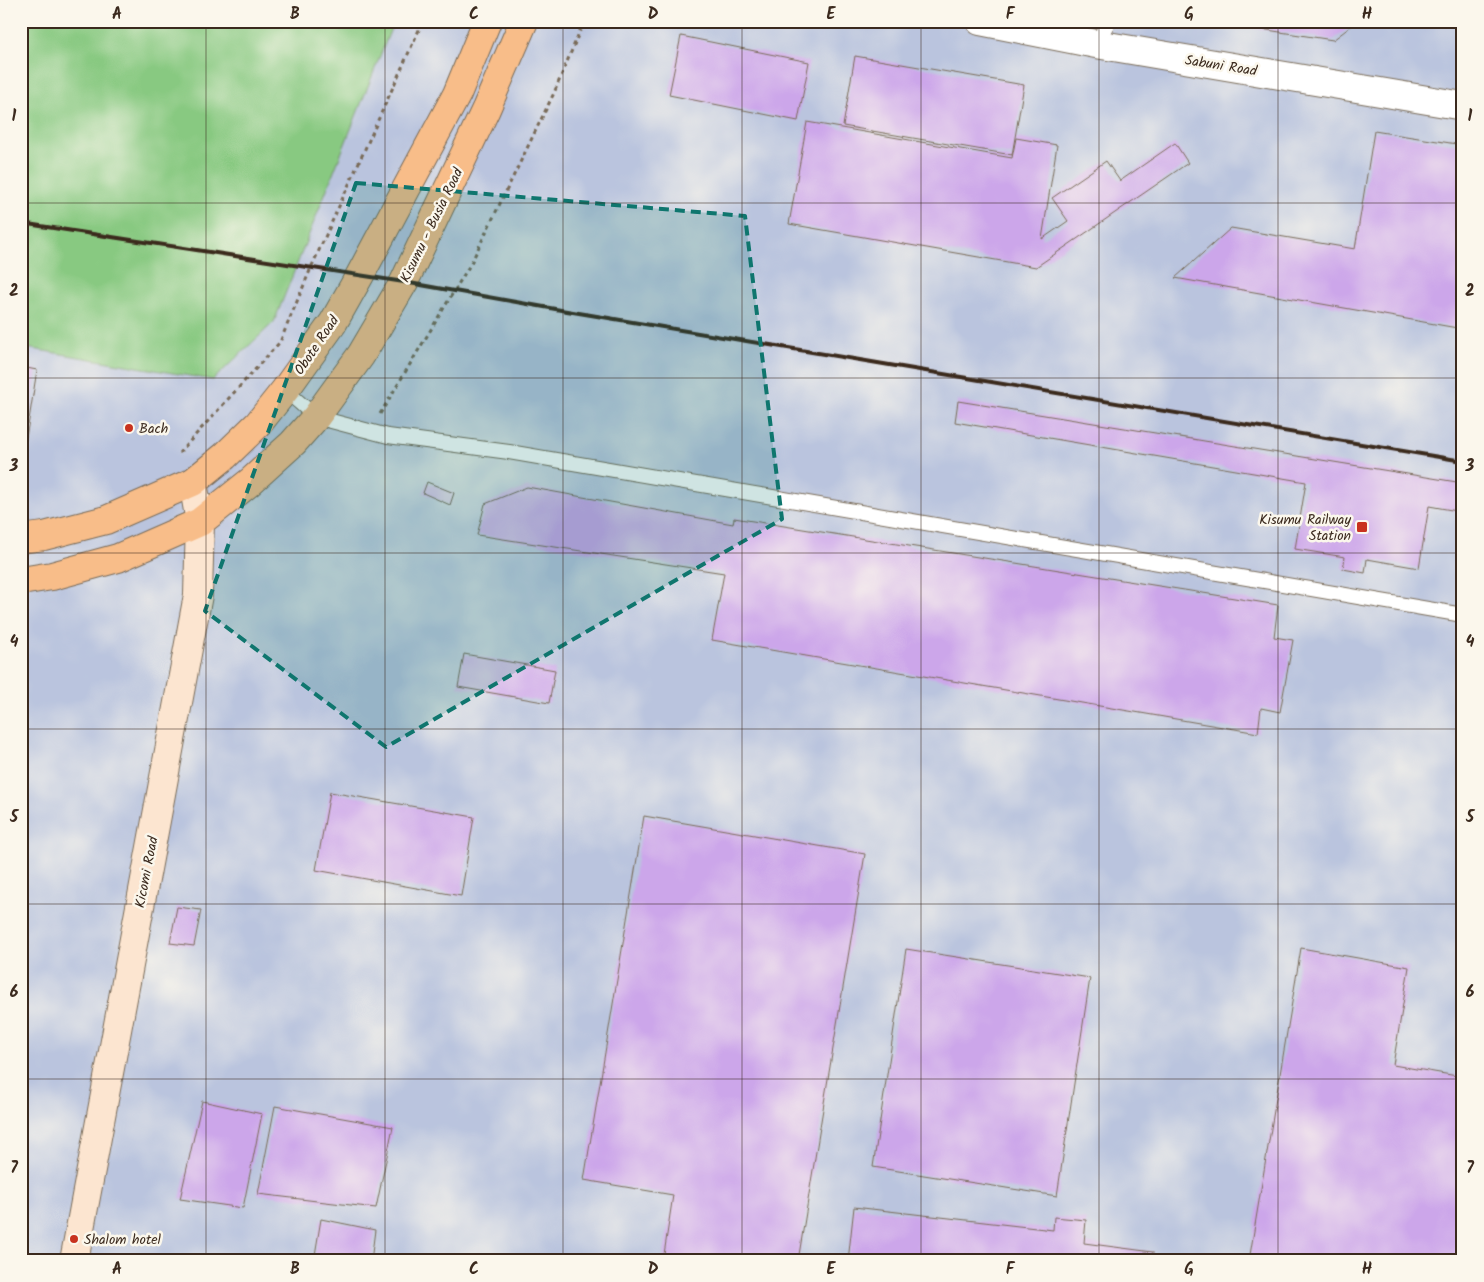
<svg xmlns="http://www.w3.org/2000/svg" width="1484" height="1282" font-family="Kalam,sans-serif">
  <style>
    .industrial { fill: #bac4de }
    .green { fill: #88c981; stroke: #627a50 }
    .building { fill: #cca6ea }
    .lines { fill: none; stroke-linecap: round; stroke-linejoin: round }
    .service-casing { stroke: #796b58; stroke-width: 16 }
    .minor-casing { stroke: #796b58; stroke-width: 30 }
    .secondary-casing { stroke: #796b58; stroke-width: 30 }
    .trunk-casing { stroke: #796b58; stroke-width: 30 }
    .path { stroke: #796b58; stroke-width: 3; stroke-dasharray: 4 4; stroke-linecap: butt }
    .service { stroke: #fff; stroke-width: 14 }
    .minor { stroke: #fff; stroke-width: 28 }
    .secondary { stroke: #fce5d0; stroke-width: 28 }
    .trunk { stroke: #f8bd89; stroke-width: 28 }
    .rail { stroke: #3b2a1e; stroke-width: 4 }
    .marked { fill: #0f766e; fill-opacity: 0.2; stroke: #0f766e; stroke-width: 4; stroke-dasharray: 10 6; stroke-linejoin: round }
    .grid { fill: none; stroke: #3b2a1e; stroke-width: 1; stroke-opacity: 0.55 }
    .poi-dot { fill: #c8321e; stroke: #fbf7ec; stroke-width: 2 }
    .labels { text-anchor: middle; stroke-width: 5; stroke-linejoin: round; paint-order: stroke }
    .street-label { font-size: 14px; fill: #3b2a1e; stroke: #fbf7ec }
    .poi-label { font-size: 14px; fill: #3b2a1e; stroke: #fbf7ec; text-anchor: start }
    .neatline { fill: none; stroke: #3b2a1e; stroke-width: 2 }
    .grid-label { font-size: 16px; text-anchor: middle; font-weight: bold; fill: #3b2a1e }
  </style>
  <rect width="100%" height="100%" fill="#fbf7ec"/>
  <filter id="ink" filterUnits="userSpaceOnUse"><feTurbulence type="fractalNoise" baseFrequency=".02" numOctaves="2"/><feDisplacementMap in="SourceGraphic" scale="10" xChannelSelector="R" yChannelSelector="G"/><feConvolveMatrix kernelMatrix="1 2 1 2 8 2 1 2 1" color-interpolation-filters="sRGB"/></filter>
  <filter id="wash" filterUnits="userSpaceOnUse"><feTurbulence type="fractalNoise" baseFrequency=".0096" numOctaves="4" result="noise"/><feDisplacementMap in="SourceGraphic" scale="20" xChannelSelector="R" yChannelSelector="G"/><feGaussianBlur stdDeviation="1.12" result="paint"/><feColorMatrix in="noise" values="0 0 0 0 0 0 0 0 0 0 0 0 0 0 0 0 0 1.4 0 .05"/><feComposite in="paint" operator="in"/></filter>
  <g filter="url(#wash)">
    <rect width="100%" height="100%" fill="#ebe4c5"/>
    <path class="industrial" d="M327,21H1463V1261H21V38Z"/>
    <path class="green" d="M21,21H394L274,322L213,380L21,347Z"/>
    <g id="blocks">
      <path class="building" d="M1241,21H1358L1333,40L1247,27Z
        M681,36L809,62L798,121L669,95Z
        M855,56L1024,85L1012,155L843,126Z
        M807,122L1012,158L1016,138L1057,145L1042,239L1068,221L1052,198L1106,161L1120,181L1175,143L1188,163L1036,267L789,224Z
        M1374,131L1463,145V329L1175,278L1231,228L1355,249Z
        M21,367L37,370L22,463H21Z
        M958,401L1463,483V512L1429,506L1419,568L1367,559L1365,573L1343,569L1345,557L1295,549L1306,482L955,422Z
        M427,482L454,493L450,505L423,493Z
        M527,487L733,524L734,518L1278,605L1274,637L1293,640L1280,712L1261,708L1258,733L712,640L724,573L477,535L485,504Z
        M464,654L555,670L549,703L458,687Z
        M330,792L474,817L461,896L316,870Z
        M644,816L865,854L798,1261H663L673,1195L584,1180Z
        M177,907L201,910L194,946L170,943Z
        M1301,948L1409,967L1393,1065L1463,1077V1261H1249Z
        M906,949L1090,978L1057,1196L873,1167Z
        M202,1101L262,1114L243,1208L180,1199Z
        M275,1106L393,1127L376,1208L258,1194Z
        M854,1207L1053,1230L1054,1217L1086,1220L1084,1243L1153,1252L1152,1261H848Z
        M321,1219L375,1230L371,1261H314Z"/>
    </g>
  </g>
  <g filter="url(#ink)">
    <use href="#blocks" fill-opacity="0" stroke="#796b58" stroke-width="1"/>
    <g class="lines">
      <g class="service-casing">
        <path id="service" d="M1096,44L1109,21
          M285,390L316,417L388,436L509,452L1463,615"/>
      </g>
      <g class="minor-casing">
        <path id="minor" d="M980,21L1096,44L1463,106"/>
      </g>
      <g class="secondary-casing">
        <path id="secondary" d="M74,1261L198,595L200,522L193,482"/>
      </g>
      <g class="trunk-casing">
        <path id="trunk" d="M21,539L44,536L106,520L193,482L225,456L258,424L285,390L333,323L360,275L457,94L487,21
          M21,581L52,576L118,558L200,522L250,482L293,443L316,417L361,355L404,282L486,109L524,21"/>
      </g>
      <path class="path" d="M380,414L471,263L554,93L584,21
        M179,453L280,342L311,268L423,21"/>
      <use href="#service" class="service"/>
      <use href="#minor" class="minor"/>
      <use href="#secondary" class="secondary"/>
      <use href="#trunk" class="trunk"/>
      <path class="rail" d="M21,223L404,282L561,310L1463,461"/>
    </g>
  </g>
  <path class="marked" d="M356,183L745,216L782,519L386,747L205,611Z"/>
  <path class="grid" d="M206,21V1261M385,21V1261M563,21V1261M742,21V1261M921,21V1261M1099,21V1261M1278,21V1261M21,203H1463M21,378H1463M21,553H1463M21,729H1463M21,904H1463M21,1079H1463"/>
  <g class="poi-dot">
    <circle cx="129" cy="428" r="5"/>
    <rect x="1356" y="521" width="12" height="12" rx="2.5"/>
    <circle cx="74" cy="1239" r="5"/>
  </g>
  <g class="labels">
    <g class="street-label">
      <text transform="translate(1221 65) rotate(9)" y="5">Sabuni Road</text>
      <text transform="translate(431 225) rotate(-64)" y="5">Kisumu - Busia Road</text>
      <text transform="translate(316 345) rotate(-56)" y="5">Obote Road</text>
      <text transform="translate(146 872) rotate(-79)" y="5">Kicomi Road</text>
    </g>
    <g class="poi-label">
      <text x="139" y="433">Bach</text>
      <text x="1351" y="524" text-anchor="end">Kisumu Railway<tspan x="1351" dy="16">Station</tspan></text>
      <text x="84" y="1244">Shalom hotel</text>
    </g>
  </g>
  <rect width="1484" height="1282" fill="none" stroke="#fbf7ec" stroke-width="55"/>
  <rect x="28" y="28" width="1428" height="1226" class="neatline"/>
  <g class="grid-label">
    <text x="117" y="19">A</text>
    <text x="295" y="19">B</text>
    <text x="474" y="19">C</text>
    <text x="653" y="19">D</text>
    <text x="831" y="19">E</text>
    <text x="1010" y="19">F</text>
    <text x="1189" y="19">G</text>
    <text x="1367" y="19">H</text>
    <text x="14" y="121">1</text>
    <text x="1470" y="121">1</text>
    <text x="14" y="296">2</text>
    <text x="1470" y="296">2</text>
    <text x="14" y="471">3</text>
    <text x="1470" y="471">3</text>
    <text x="14" y="647">4</text>
    <text x="1470" y="647">4</text>
    <text x="14" y="822">5</text>
    <text x="1470" y="822">5</text>
    <text x="14" y="997">6</text>
    <text x="1470" y="997">6</text>
    <text x="14" y="1173">7</text>
    <text x="1470" y="1173">7</text>
    <text x="117" y="1274">A</text>
    <text x="295" y="1274">B</text>
    <text x="474" y="1274">C</text>
    <text x="653" y="1274">D</text>
    <text x="831" y="1274">E</text>
    <text x="1010" y="1274">F</text>
    <text x="1189" y="1274">G</text>
    <text x="1367" y="1274">H</text>
  </g>
</svg>
